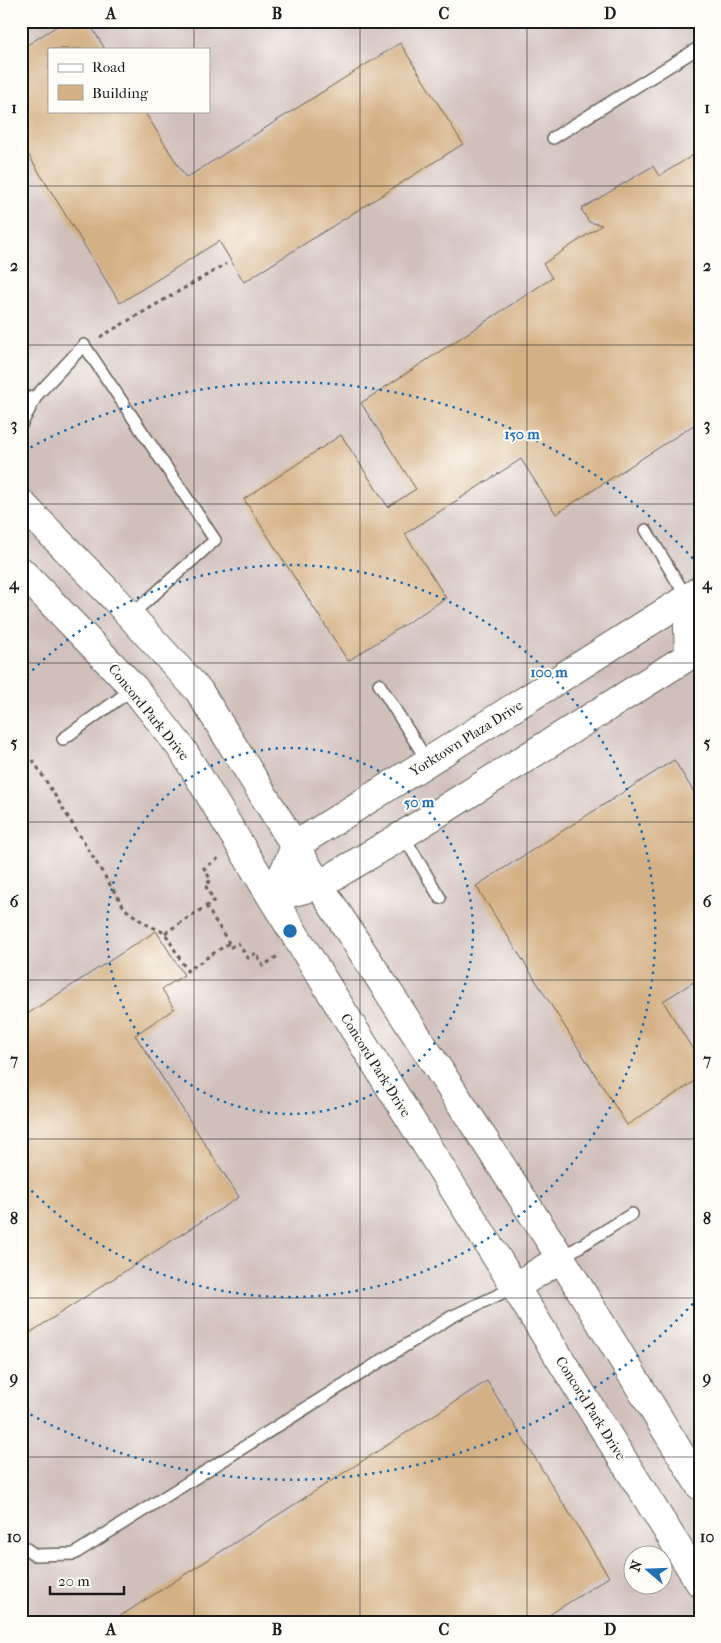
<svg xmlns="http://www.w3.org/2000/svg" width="721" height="1643" font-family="'IM FELL French Canon',serif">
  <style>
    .industrial { fill: #d0c0bc; fill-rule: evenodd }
    .building { fill: #d4b184 }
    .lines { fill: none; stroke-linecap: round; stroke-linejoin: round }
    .service-casing { stroke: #676157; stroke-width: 14 }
    .tertiary-casing { stroke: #676157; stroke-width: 30 }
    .path { stroke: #676157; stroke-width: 3; stroke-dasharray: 4 4; stroke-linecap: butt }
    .service { stroke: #fff; stroke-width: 11 }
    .tertiary { stroke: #fff; stroke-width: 28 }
    .grid { fill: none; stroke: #1c1c1c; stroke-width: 1; stroke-opacity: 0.55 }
    .ring { fill: none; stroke: #1f6fb2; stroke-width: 2.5; stroke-dasharray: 2.5 5 }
    .labels { text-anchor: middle; stroke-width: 4; stroke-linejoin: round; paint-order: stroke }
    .street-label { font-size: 14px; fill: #1c1c1c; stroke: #fdfcf7 }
    .centre { fill: #1f6fb2; stroke: #fdfcf7; stroke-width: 2.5 }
    .ring-label { font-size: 15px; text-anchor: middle; font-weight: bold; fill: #1f6fb2; stroke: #fdfcf7; stroke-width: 4; stroke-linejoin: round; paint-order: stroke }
    .neatline { fill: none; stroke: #1c1c1c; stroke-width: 2 }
    .grid-label { font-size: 16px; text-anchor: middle; font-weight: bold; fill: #1c1c1c }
  </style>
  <rect width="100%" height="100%" fill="#fdfcf7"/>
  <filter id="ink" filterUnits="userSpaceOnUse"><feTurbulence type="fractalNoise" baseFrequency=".02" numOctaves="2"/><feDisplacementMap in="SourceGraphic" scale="10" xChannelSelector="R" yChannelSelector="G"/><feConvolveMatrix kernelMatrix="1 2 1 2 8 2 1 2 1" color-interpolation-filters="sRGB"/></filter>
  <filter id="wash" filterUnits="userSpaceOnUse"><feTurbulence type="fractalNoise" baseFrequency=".0096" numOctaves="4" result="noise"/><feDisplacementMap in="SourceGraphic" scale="20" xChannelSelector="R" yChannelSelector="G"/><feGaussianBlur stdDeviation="1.12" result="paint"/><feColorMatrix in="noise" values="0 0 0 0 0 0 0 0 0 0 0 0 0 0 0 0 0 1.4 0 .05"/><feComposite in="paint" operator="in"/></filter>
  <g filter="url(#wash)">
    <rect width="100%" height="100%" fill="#f1e2c4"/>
    <path class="industrial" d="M21,21H700V1622H21ZM49,49H209V111H49ZM634,1556H664V1586H634Z"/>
    <g id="blocks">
      <path class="building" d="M65,21H88L105,49H49V111H144L186,178L400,43L463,144L244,282L219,241L120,303L21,143V49Z
        M700,151V421L556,514L521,459L405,534L446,598L348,661L244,499L341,435L388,507L416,489L361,403L552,278L543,264L602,225L589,222L581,209L653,166L659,176Z
        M674,760L700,802V978L663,1001L700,1061V1078L627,1125L476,886Z
        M156,931L184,975L162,989L174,1009L135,1035L239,1197L28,1334L21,1323V1018Z
        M487,1381L609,1577L538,1622H111Z"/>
    </g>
  </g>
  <g filter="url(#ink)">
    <use href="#blocks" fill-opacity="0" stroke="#676157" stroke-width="1"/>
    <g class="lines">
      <g class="service-casing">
        <path id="service" d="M553,138L700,47
          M21,402L37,395L84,345L215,540L130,616
          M21,425L37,395
          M646,530L687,598
          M379,684L428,762
          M63,739L134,688
          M403,835L440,898
          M561,1258L632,1214
          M21,1545L35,1555L74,1554L451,1317L515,1287"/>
      </g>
      <g class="tertiary-casing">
        <path id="tertiary" d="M21,503L114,598L199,691L319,885L561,1258L700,1486
          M21,571L134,688L182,749L272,898L700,1583
          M687,598L689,656
          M272,898L296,845L700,590
          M272,898L319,885L403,835L700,649
          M515,1287L561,1258"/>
      </g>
      <path class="path" d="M100,337L226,264
        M33,760L125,909L144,923L165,933L187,971L229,943L231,947L238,943L248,958L256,953L263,966L279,955
        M206,906L229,943
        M165,933L214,901L205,885L211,880L204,868L219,858"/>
      <use href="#service" class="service"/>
      <use href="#tertiary" class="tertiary"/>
    </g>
  </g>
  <path class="grid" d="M194,21V49M360,21V1622M527,21V1622M194,111V1622M21,186H700M21,345H700M21,504H700M21,663H700M21,822H700M21,980H700M21,1139H700M21,1298H700M21,1457H700"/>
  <g class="ring">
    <circle cx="290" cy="931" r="183"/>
    <path d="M22 681A366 366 0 1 1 22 1181"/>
    <path d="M698 1298A549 549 0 0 1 24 1411M24 451A549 549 0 0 1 698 564"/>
  </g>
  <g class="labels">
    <g class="street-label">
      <text transform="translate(149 712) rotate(51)" y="5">Concord Park Drive</text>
      <text transform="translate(466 738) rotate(-32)" y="5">Yorktown Plaza Drive</text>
      <text transform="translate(376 1065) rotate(58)" y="5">Concord Park Drive</text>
      <text transform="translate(591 1408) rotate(58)" y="5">Concord Park Drive</text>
    </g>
  </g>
  <circle cx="290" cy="931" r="8" class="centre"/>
  <g class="ring-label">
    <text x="522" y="439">150 m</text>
    <text x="549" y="677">100 m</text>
    <text x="419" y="807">50 m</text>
  </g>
  <rect width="721" height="1643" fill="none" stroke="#fdfcf7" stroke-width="55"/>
  <rect x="48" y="48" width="162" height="65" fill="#fdfcf7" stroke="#a3a29f"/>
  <rect x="58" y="64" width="25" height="8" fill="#ffffff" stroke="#a3a29f"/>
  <text x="92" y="72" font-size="15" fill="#1c1c1c">Road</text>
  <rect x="58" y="85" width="25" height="15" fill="#d4b184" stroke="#a3a29f"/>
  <text x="92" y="98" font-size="15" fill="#1c1c1c">Building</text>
  <g transform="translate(648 1570) rotate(289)"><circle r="24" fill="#fdfcf7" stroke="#a3a29f"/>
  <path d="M0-4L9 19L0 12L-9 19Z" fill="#1f6fb2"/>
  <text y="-8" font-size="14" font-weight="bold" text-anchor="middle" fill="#1c1c1c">N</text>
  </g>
  <path d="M50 1586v8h74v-8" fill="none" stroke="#1c1c1c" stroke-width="2.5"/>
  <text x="58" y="1586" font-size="15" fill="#1c1c1c" stroke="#fdfcf7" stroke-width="4" paint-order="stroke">20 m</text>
  <rect x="28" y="28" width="666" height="1588" class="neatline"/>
  <g class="grid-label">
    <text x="111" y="19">A</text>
    <text x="277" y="19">B</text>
    <text x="444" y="19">C</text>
    <text x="610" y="19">D</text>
    <text x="14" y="113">1</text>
    <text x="707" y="113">1</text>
    <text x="14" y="271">2</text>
    <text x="707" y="271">2</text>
    <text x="14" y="430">3</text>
    <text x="707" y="430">3</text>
    <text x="14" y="589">4</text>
    <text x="707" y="589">4</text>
    <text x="14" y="748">5</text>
    <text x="707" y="748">5</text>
    <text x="14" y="907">6</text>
    <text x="707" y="907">6</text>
    <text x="14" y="1065">7</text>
    <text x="707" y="1065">7</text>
    <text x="14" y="1224">8</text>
    <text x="707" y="1224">8</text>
    <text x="14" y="1383">9</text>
    <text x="707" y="1383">9</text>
    <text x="14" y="1542">10</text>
    <text x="707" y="1542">10</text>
    <text x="111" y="1635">A</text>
    <text x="277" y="1635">B</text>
    <text x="444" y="1635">C</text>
    <text x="610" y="1635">D</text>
  </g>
</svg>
